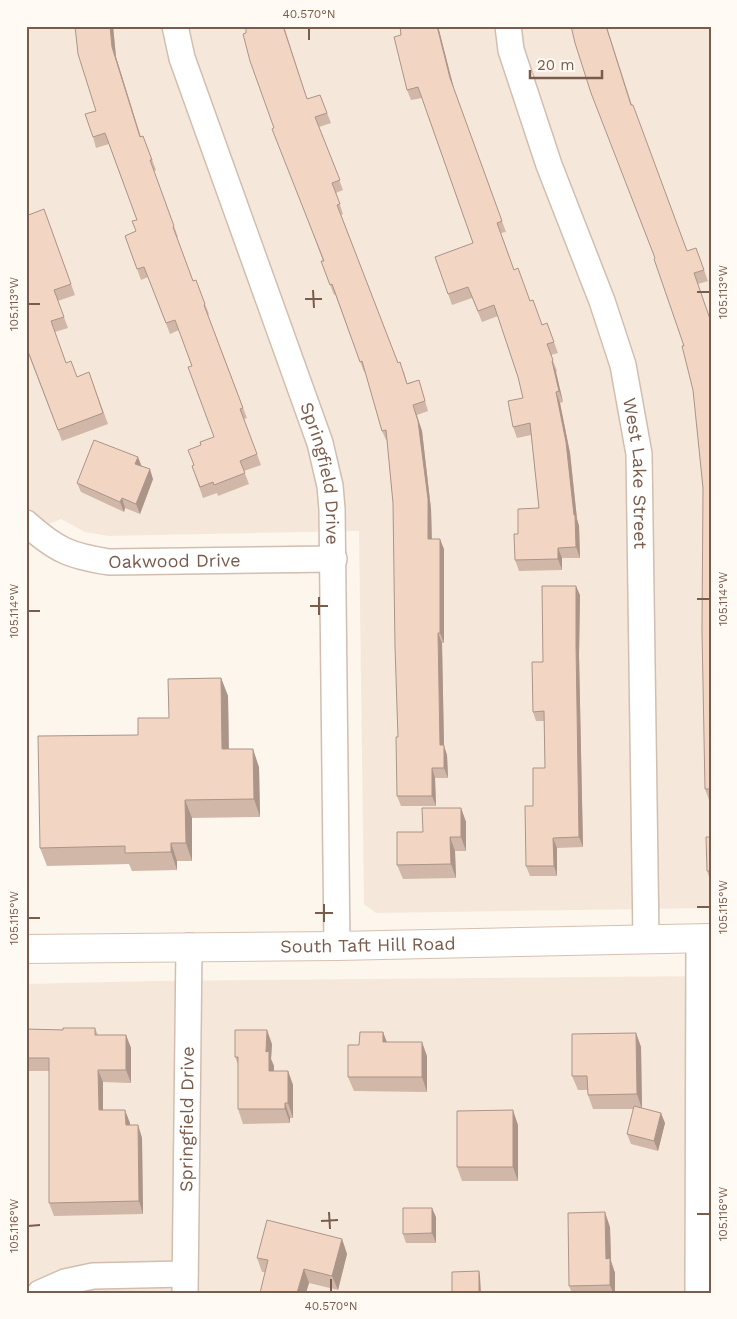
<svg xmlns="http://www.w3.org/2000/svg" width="737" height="1319" font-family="'Work Sans',sans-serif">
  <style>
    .residential { fill: #f5e8da }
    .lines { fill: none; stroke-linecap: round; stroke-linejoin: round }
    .minor-casing { stroke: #d1beb0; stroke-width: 28 }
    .secondary-casing { stroke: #d6c0b0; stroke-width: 30 }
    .minor { stroke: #fff; stroke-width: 25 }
    .secondary { stroke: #fff; stroke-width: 28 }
    .wall { fill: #d1b7a8 }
    .shaded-wall { fill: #aa9588 }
    .building { fill: #f3d5c3; stroke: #aa9588 }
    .ticks { fill: none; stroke: #7a5c4d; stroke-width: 2 }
    .labels { text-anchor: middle; stroke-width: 4; stroke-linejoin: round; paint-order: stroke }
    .street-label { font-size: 18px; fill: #7a5c4d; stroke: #fffaf3 }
    .neatline { fill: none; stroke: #7a5c4d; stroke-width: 2 }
    .ticks-label { font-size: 12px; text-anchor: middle; fill: #7a5c4d }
  </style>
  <rect width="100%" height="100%" fill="#fdf6ec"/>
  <path class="residential" d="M26,26H711V908L376,913L364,904L359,531L109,536L85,532L61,519L26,534Z
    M711,976V1293H26V984L153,981Z"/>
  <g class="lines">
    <g class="minor-casing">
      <g id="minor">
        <path id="s1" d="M175,26L182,58L320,443L330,486L332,509L337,946"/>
        <path id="s2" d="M508,26L511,50L549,165L602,301L623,365L639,454L646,939"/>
        <path id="s3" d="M26,523C56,550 70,556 109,562L334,559"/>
        <path d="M40,1293L65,1282L93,1276L185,1274"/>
        <path id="s4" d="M185,1293L189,946"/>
        <path d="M698,1293L699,938"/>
      </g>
    </g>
    <g class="secondary-casing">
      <g id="secondary">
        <path id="s5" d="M26,949L337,946L711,938"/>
      </g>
    </g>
    <use href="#minor" class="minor"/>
    <use href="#secondary" class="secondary"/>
  </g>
  <path class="wall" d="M75,26H113L116,57L141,137L143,136L156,170L154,171L178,237H177L193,281L205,304L209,314L208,315L247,418L244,419L261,465L244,471L249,484L218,496L217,493L203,498L192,466L193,465L201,445L214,437L192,366L179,330L170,334L148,277L141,280L125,236L136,231L137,220L109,144L96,148L93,137L96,111Z
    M246,26H284L307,99L320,95L331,123L319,127L343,190L336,193L343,214L341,215L398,363L404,372L407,383L419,380L428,411L417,415L422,431L431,509L432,539L444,549V643H442L444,746L447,755L448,778H435L436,806H401L397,796L398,737L393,503L387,440H386L382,431L365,371L364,372L335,294L334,295L321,261H323L274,128Z
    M400,26H438L454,89L506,232L501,233L514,270L542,325L547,323L558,353L551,355L557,371L556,372L563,402L560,403L570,453L577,519L579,526L580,558H562V570L519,571L515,560L518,534L539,508L531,435L517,438L513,427L523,398L518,377L498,316L482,322L472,298L452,305L435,257L473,243L422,98L411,100L407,90Z
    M571,26H613L607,27L632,105L687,251L696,248L708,281L698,284L710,319H711V883L707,871L710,837V800H709L705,789L703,488L693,390L684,346L655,258Z
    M44,209L75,295L58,301L68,328L55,332L66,363L77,377L89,372L108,424L62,441L26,348V216Z
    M141,466L153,479L140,514L125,508L124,512L81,492L77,483Z
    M580,595L579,655L583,847L557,848V876H530L526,866L533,806L545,768L544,721H536L533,712L543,662Z
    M221,678L228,696L229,749L259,767L260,817L192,818V861H177V870L132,871L129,864L47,866L40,848L138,735L169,718Z
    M461,808L466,822V851H455L456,878L403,879L397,865L423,832Z
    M95,1028L98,1035H126L131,1048V1083L103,1082V1110L130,1123V1125H138L142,1138L143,1214L54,1216L49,1203V1071H26V1029L63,1030Z
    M383,1032L387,1042L427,1056V1092L354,1091L348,1077L359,1045Z
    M636,1033L641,1047L642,1108L665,1123L658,1151L631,1144L627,1134L634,1109H593L588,1095V1090H578L572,1076Z
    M272,1044L271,1059L274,1066V1071H288L293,1085V1118H290V1123L243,1124L238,1109V1064L235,1057Z
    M518,1125V1181H462L457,1167Z
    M436,1217V1243H406L403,1234Z
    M610,1227L611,1261L615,1273V1293H572L569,1286Z
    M342,1239L347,1254L338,1290L309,1283L306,1293H260L265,1272H262L257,1258Z"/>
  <path class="shaded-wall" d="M110,26H113L116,57L144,148L112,47Z
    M437,26H438L454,89L450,78Z
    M552,361L556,372L563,402L559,391Z
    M556,392L560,403L570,453L577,519L579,526L580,558L576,547L574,515Z
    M413,405L422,431L431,509L432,548L428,539Z
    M138,457L142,467L135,464Z
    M150,469L153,479L140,514L136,504Z
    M122,498L125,508L124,512L120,502Z
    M440,539L444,549V643L440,633Z
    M558,548L562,558V570L558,559Z
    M576,586L580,595L579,655L583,847L579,837L576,645Z
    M438,633L442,643L444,746L447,755L448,778L444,768L440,745Z
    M221,678L228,696L229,767L222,749Z
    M253,749L259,767L260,817L254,799Z
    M432,768L435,778L436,806L432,796Z
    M185,800L192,818V861L186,843Z
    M461,808L466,822V851L461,837Z
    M450,837L455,851L456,878L451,864Z
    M553,838L557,848V876L554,866Z
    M171,843L177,861V870L171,852Z
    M267,1030L272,1044L271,1059L274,1066V1085L269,1071L266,1052Z
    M383,1032L388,1046L383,1042Z
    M636,1033L641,1047L642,1109L637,1094Z
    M126,1035L131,1048V1083L126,1070Z
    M422,1042L427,1056V1092L422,1077Z
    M98,1070L103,1082V1123L99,1110Z
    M288,1071L293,1085V1118L288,1103Z
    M285,1103L290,1118V1123L285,1109Z
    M125,1110L130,1123V1138L126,1125Z
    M513,1110L518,1125V1181L513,1167Z
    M661,1113L665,1123L658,1151L654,1141Z
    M138,1125L142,1138L143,1214L139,1201Z
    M432,1208L436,1217V1243L432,1233Z
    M605,1212L610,1227L611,1261L615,1273V1293H613L610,1285L606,1259Z
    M342,1239L347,1254L338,1290L332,1276Z
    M304,1269L309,1283L306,1293H297Z
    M479,1271L480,1276L481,1293L479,1292Z"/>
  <path class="building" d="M75,26H110L112,47L140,137L143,136L152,160H150L174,226L173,227L193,281L196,280L205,304L204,305L243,408L240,409L257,454L240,461L245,473L214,485L213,482L200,487L192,466L194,465L188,450L201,445L200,442L214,437L188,367L192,366L175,320L166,323L144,267L137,269L125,236L136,231L132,221L137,220L105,133L93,137L85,114L96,111L78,54Z
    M246,26H283L307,99L320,95L327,113L315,117L340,180L332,183L340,204L337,205L398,363L400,362L407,384L419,380L425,401L413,405L418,421L428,499V539H440V633H438L440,745H444V768H432V796H397L396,737H398L395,647L393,503L386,430L382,431L362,361L360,362L332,284L330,285L321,261H324L272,129L274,128L250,61L243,34L246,33Z
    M400,26H437L450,78L502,221L497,223L514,270L518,268L530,301L533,300L542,325L547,323L554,342L547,344L553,360L552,361L559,391L556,392L566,442L574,515H575L576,547L558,548V559L515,560L514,534H518V509L539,508L530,423L513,427L508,401L523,398L518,377L494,305L478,311L468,287L448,294L435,257L473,243L418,87L407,90L394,37L401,35Z
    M571,26H606L631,105H633L687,251L696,248L704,270L694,273L710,319H711V871H707L706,837H710V789H705L702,631L703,488L693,390L682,346H684L654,259L655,258L591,93L575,43Z
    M44,209L71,284L54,290L64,317L51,321L66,363L71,361L77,377L89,372L103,413L58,430L26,346V216Z
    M94,440L138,457L135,464L150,469L136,504L122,498L120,502L77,483Z
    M542,586H576V645L579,837L553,838L554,866H526L525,806H533V768H545L544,711L533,712L532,662H543Z
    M221,678L222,749H253L254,799L185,800L186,843H171V852L125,853V846L40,848L38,736L138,735V718H169L168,679Z
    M422,808H461V837H450L451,864L397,865V832H423Z
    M63,1028H95V1035H126V1070H98L99,1110H125L126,1125H138L139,1201L49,1203V1058H26V1029L63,1030Z
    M235,1030H267L266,1052L269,1051V1071H288V1103H285V1109H238V1057H235Z
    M360,1032H383V1042H422V1077H348V1045H359Z
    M636,1033L637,1094L588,1095L587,1076H572V1034Z
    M634,1106L661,1113L654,1141L627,1134Z
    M513,1110V1167H457V1111Z
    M403,1208H432V1233L403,1234Z
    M605,1212L606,1259L610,1258V1285L569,1286L568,1213Z
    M267,1220L342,1239L332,1276L304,1269L297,1293H260L268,1260L257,1258Z
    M479,1271V1292L452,1293V1272Z"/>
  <path class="ticks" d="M309,28V40M313,290L314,308M697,292H710M305,299H322M28,304H40M319,597V615M697,599H710M310,606H328M28,611H40M324,904V922M697,907H710M315,913H333M28,918H40M329,1212L330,1229M697,1214H710M321,1221L338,1220M28,1226L40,1225M331,1279V1292"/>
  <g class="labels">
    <g class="street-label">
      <text dy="6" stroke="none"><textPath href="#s2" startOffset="468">West Lake Street</textPath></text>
      <text dy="6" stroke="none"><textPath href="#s1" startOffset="472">Springfield Drive</textPath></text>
      <text dy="6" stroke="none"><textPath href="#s3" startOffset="159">Oakwood Drive</textPath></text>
      <text dy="6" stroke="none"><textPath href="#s5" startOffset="342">South Taft Hill Road</textPath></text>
      <text dy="6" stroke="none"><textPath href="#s4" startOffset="174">Springfield Drive</textPath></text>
    </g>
  </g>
  <rect width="737" height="1319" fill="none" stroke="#fffaf3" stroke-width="55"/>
  <path d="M530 70v8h72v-8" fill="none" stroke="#7a5c4d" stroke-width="2.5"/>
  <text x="537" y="70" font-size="15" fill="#7a5c4d" stroke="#fffaf3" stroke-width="4" paint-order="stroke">20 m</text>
  <rect x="28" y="28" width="682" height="1264" class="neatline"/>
  <g class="ticks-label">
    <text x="309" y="18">40.570°N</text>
    <text transform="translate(723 292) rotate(-90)" y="4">105.113°W</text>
    <text transform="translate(14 304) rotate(-90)" y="4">105.113°W</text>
    <text transform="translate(723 599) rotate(-90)" y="4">105.114°W</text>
    <text transform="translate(14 611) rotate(-90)" y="4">105.114°W</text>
    <text transform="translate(723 907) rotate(-90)" y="4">105.115°W</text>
    <text transform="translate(14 918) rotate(-90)" y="4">105.115°W</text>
    <text transform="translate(723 1214) rotate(-90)" y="4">105.116°W</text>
    <text transform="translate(14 1226) rotate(-90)" y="4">105.116°W</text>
    <text x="331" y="1310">40.570°N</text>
  </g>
</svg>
